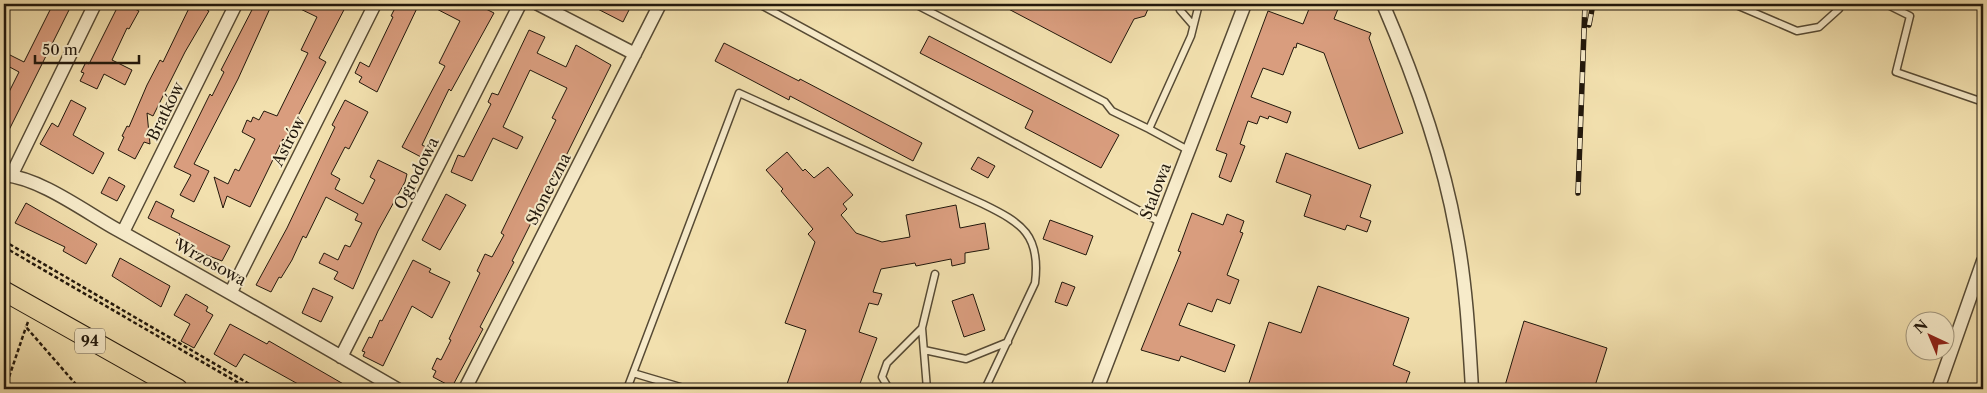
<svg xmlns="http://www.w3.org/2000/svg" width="1987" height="393" font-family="'Libre Caslon Text',serif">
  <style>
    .building { fill: #d99d7e; stroke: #22180c }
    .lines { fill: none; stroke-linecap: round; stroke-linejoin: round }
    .lane-casing { stroke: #564a34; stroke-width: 9 }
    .street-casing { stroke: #564a34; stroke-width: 15 }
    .primary-casing { stroke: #22180c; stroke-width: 21 }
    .path { stroke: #22180c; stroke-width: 2.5; stroke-dasharray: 4 2.5; stroke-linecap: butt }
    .lane { stroke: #f7ebca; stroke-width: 6 }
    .street { stroke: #f7ebca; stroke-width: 12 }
    .primary { stroke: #f2e0ae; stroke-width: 19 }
    .rail-casing { stroke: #22180c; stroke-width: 5.5 }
    .rail { stroke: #f7ebca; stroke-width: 4; stroke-dasharray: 11; stroke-linecap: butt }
    .labels { text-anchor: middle; stroke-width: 4; stroke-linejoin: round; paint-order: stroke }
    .shield { fill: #f7ebca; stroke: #625745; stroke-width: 1 }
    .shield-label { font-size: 15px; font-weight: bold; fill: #22180c }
    .street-label { font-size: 16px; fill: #22180c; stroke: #f7ebca }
  </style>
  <rect width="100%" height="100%" fill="#f2e0ae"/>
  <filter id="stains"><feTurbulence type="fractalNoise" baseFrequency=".004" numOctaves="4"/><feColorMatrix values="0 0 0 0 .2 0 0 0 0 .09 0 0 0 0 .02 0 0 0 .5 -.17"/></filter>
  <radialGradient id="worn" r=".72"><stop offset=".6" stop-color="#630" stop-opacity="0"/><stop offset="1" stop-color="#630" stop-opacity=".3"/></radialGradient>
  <path class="building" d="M53,4H72L4,140V102L19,72L4,64V52L24,62Z
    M119,4H125L139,11L129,29L127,28L112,60L132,70L125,85L104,74L97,89L80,81L84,73L81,72L86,62L89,64Z
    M191,4H210L207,10L209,11L185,52L153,116L147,113L150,144L144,142L135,159L118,150L124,137L122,136L127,126L129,127L147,85L160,60L163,62Z
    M255,4H272L238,79L194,164L209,171L194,202L180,195L191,175L174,167L210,94L212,96L224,72L221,70Z
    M290,4H347L319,58L326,62L285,141L283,139L250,207L227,196L223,208L214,177L228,184L235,169L239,171L255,139L242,132L247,120L251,122L253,117L259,120L264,111L277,116L308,53L301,50L317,17Z
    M397,4H419L377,92L359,82L362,77L355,73L360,62L369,67L393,17L391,16Z
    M427,4H476L494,13L451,91L449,89L422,145L426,147L421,157L402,147L445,66L439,63L460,21Z
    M588,4H632L623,22Z
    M999,4H1147L1148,9L1145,16L1134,19L1111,63Z
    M1311,4H1340L1334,19L1371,33L1369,38L1403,133L1359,149L1324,53L1297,43L1296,48L1294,47L1283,75L1263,68L1251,97L1291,112L1287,123L1269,116L1268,119L1260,116L1257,124L1248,121L1240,144L1245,146L1231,182L1219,177L1227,154L1216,150L1268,11L1303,24Z
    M529,30L545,37L537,53L566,67L576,45L611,65L563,162L561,167L564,169L559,180L555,178L533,219L512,261L514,262L480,327L483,329L452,387L433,377L436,371L432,369L437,358L441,360L451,340L449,339L480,273L477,271L485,254L492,257L504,235L501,233L556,120L552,118L567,88L530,70L503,127L523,137L517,149L493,138L472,181L451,172L458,155L464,157L491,104L488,102L492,93L498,95Z
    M929,36L1119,135L1101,168L1025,128L1033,111L920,53Z
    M724,43L799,81L800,79L922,143L913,161L790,96L789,100L715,61Z
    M71,100L86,108L73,135L104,153L93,174L40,144L52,123L58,127Z
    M345,100L368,112L349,149L345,147L331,174L340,179L335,189L363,204L375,180L370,177L378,160L407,174L405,182L378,231L353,289L334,279L338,272L319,263L324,253L338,260L345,245L350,247L362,223L355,220L358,214L326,197L306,238L303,236L292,260L281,278L279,277L271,292L256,285L287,228L335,127L332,125Z
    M787,152L803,171L805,169L814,178L828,167L853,195L843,204L847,209L841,215L856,233L882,242L910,237L906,215L956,205L960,228L985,223L989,249L965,253V263L952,266L951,259L916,266L915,263L881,269L873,292L882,294L878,305L869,303L859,332L877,338L858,389H791L792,386L787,384L806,330L785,323L815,242L808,234L813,229L781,191L783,189L766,170Z
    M1286,153L1371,185L1360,217L1371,221L1367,232L1347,225L1345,230L1304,216L1311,195L1276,182Z
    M978,157L995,166L988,178L971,169Z
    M109,177L125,186L117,201L101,193Z
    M446,194L466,205L440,250L422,240Z
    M156,201L174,210L171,217L230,246L222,261L176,243L180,234L148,218Z
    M26,203L97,244L86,264L63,251L65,247L15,223Z
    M1192,213L1223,225L1227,214L1244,221L1240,232L1243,233L1227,275L1239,280L1230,304L1217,299L1212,312L1188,303L1179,325L1235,345L1225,372L1181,356L1179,361L1141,350L1181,252L1178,251Z
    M1050,220L1093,236L1086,255L1043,239Z
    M120,258L170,286L161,307L112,276Z
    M413,260L431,269L429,272L450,282L432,318L412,306L383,366L363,356L365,352L362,351L369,337L372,338L380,320L382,321Z
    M1062,282L1075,287L1067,306L1055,302Z
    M1318,286L1409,318L1393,365L1410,372L1404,389H1387L1374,385V389H1247L1269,322L1301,333Z
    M313,288L333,297L321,322L302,313Z
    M186,294L208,307L206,311L213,315L194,348L181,341L190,324L174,315Z
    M973,294L985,330L964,337L952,301Z
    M1524,321L1607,348L1594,389H1504Z
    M230,324L267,344L269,341L352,389H307L244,354L236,367L214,354Z"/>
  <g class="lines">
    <g class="lane-casing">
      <path id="lane" d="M759,4L1160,222
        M915,4L1105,102L1112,111L1149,129L1191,36L1199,4
        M1178,4L1180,10L1193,25
        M1734,4L1797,31L1819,27L1839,9L1840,4
        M1886,4L1910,16L1896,72L1983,102
        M1149,129L1188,150
        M924,350L966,359L1008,342
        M633,373L687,389
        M627,389L739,93L983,204C1022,223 1041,235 1035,283L985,389
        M889,389L882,377L887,363L922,328
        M927,389L922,328L935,274"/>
    </g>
    <g class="street-casing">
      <path id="street" d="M538,4L635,54
        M1383,4C1414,76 1442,153 1456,231C1466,282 1469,337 1472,389
        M4,175C40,178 84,211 116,229C210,281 304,335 397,389
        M11,176L95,4
        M123,232L236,4
        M231,292L375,4
        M341,357L520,4
        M465,389L660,4
        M1097,389L1245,4
        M1938,389L1983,261"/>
    </g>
    <g class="primary-casing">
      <path id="primary" d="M4,291L178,389"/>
    </g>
    <path class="path" d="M4,241L258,389
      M4,247L249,389
      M28,322L26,327L80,389
      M5,389L26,327"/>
    <use href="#lane" class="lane"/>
    <use href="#street" class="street"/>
    <use href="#primary" class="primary"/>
    <g class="rail-casing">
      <path id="rail" d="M1589,25L1593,4
        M1578,193L1585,4"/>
    </g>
    <use href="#rail" class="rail"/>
  </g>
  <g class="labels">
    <rect class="shield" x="75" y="328.5" width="30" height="25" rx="4"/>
    <g class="shield-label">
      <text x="90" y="346">94</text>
    </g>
    <g class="street-label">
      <text transform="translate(165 111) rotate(-64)" y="6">Bratków</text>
      <text transform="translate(288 141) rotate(-63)" y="6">Astrów</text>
      <text transform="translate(416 173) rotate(-63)" y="6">Ogrodowa</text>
      <text transform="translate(548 189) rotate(-63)" y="6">Słoneczna</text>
      <text transform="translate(1155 191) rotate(-69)" y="6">Stalowa</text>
      <text transform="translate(211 262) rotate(29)" y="6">Wrzosowa</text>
    </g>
  </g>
  <rect width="1987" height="393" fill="none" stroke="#f2e0ae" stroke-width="20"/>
  <rect x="5" y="5" width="1977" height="383" fill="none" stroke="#22180c" stroke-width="2.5"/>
  <rect x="10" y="10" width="1967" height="373" fill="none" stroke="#22180c"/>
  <g transform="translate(1930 336) rotate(316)"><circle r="24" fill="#f7ebca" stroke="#a2977e"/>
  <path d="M0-4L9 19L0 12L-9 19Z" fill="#8f2418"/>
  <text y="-8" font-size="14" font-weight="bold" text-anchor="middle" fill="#22180c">N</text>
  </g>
  <path d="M35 55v8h104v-8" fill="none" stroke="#22180c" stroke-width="2.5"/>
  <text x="42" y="55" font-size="15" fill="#22180c" stroke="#f7ebca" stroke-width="4" paint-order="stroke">50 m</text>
  <rect width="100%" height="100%" filter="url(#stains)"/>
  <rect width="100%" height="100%" fill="url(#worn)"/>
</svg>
